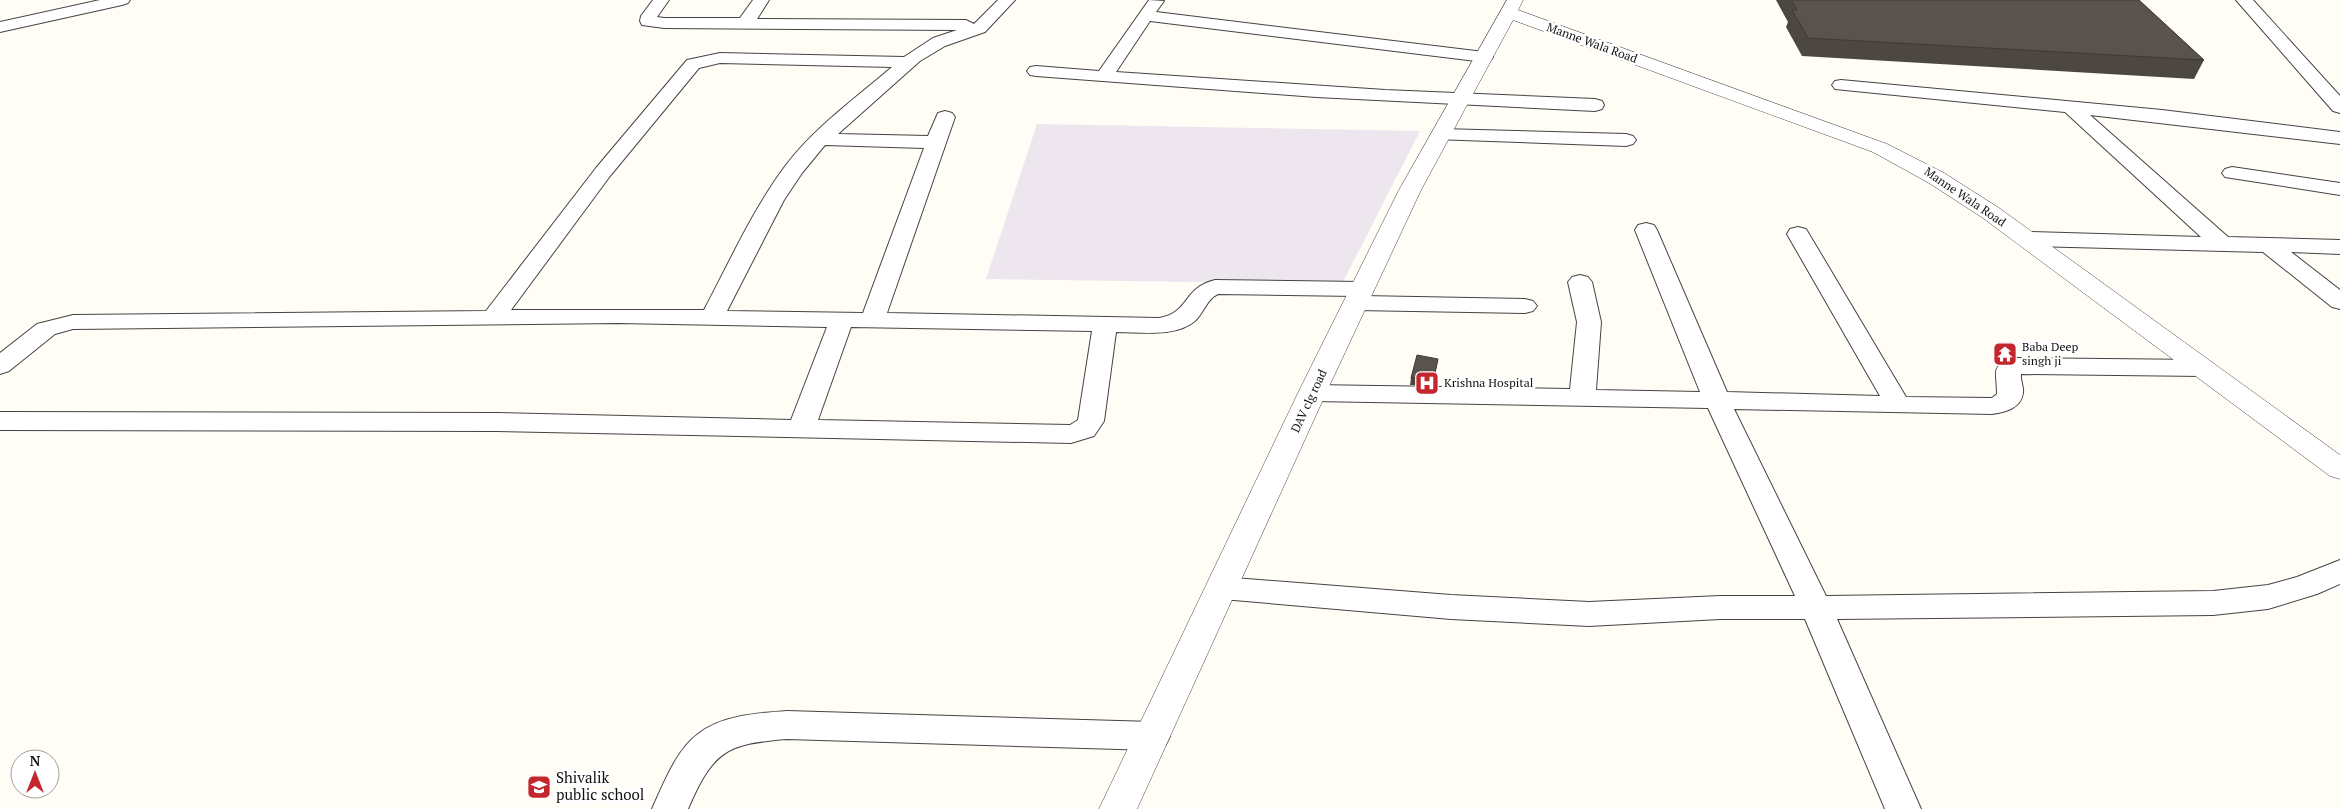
<svg xmlns="http://www.w3.org/2000/svg" width="2340" height="809" font-family="'PT Serif',serif">
  <style>
    .industrial { fill: #eee6ef }
    .lines { fill: none; stroke-linecap: round; stroke-linejoin: round }
    .minor-casing { stroke: #444; stroke-width: 2 }
    .tertiary-casing { stroke: #444; stroke-width: 1 }
    .minor { fill: #fff; fill-rule: evenodd }
    .tertiary { fill: #fff; fill-rule: evenodd }
    .wall { fill: #4d4742 }
    .building { fill: #5a524d; stroke: #3f3936 }
    .labels { text-anchor: middle; stroke-width: 5; stroke-linejoin: round; paint-order: stroke }
    .street-label { font-size: 12px; fill: #111; stroke: #fff }
    .poi-label { font-size: 12px; fill: #111; stroke: #fff; text-anchor: start }
    .near-poi-label { font-size: 15px; fill: #111; stroke: #fff; text-anchor: start }
  </style>
  <rect width="100%" height="100%" fill="#fffdf5"/>
  <path class="industrial" d="M1037,124L1420,131L1342,284L986,279Z"/>
  <g class="lines">
    <g class="minor-casing">
      <path id="minor" d="M100,0H130L128,3L122,5L0,32V22Z
        M653,0H669L657,17L664,18H740L753,0H769L757,19L966,20L974,24L998,0H1015L985,32L945,46L920,61L838,134L928,136L938,113L945,111L952,113L955,117L887,313L1159,318C1190,313 1182,288 1215,280L1362,282L1370,284L1374,289L1370,294L1362,296L1525,299L1533,301L1537,306L1533,311L1525,313L1356,310L1348,308L1344,303L1348,298L1356,296L1218,294C1207,299 1204,312 1196,320C1177,338 1140,332 1116,332L1104,421L1094,436L1071,443L496,431L0,430V412L496,413L791,420L827,327L618,323L73,329L55,334L9,371L0,374V353L37,324L73,315L486,311L596,168L687,60L720,53L904,57L933,38L957,30L664,28L642,25L640,21L641,16ZM720,63L892,67C856,98 815,127 786,165C753,209 730,261 704,310H511L610,176L699,68ZM825,145L924,148L863,313L727,311L784,200L802,173ZM851,327L1092,331L1078,420L1070,425L818,420Z
        M1149,0L1164,1L1156,12L1484,52L1490,53L1493,57L1490,61L1484,62L1150,21L1116,72L1385,90L1595,99L1602,101L1604,105L1602,109L1595,111L1316,97L1036,76L1030,75L1027,71L1030,67L1036,66L1099,71Z
        M2236,0H2253L2340,96V113L2333,111Z
        M1841,80L2162,110L2340,132V144L2090,115L2228,237L2340,240V254L2291,252L2340,290V309L2332,307L2263,252L2028,246L2020,244L2017,239L2020,234L2028,232L2201,237L2065,112L1835,89L1832,85L1835,81Z
        M1441,129L1626,134L1633,136L1636,140L1633,144L1626,146L1434,139L1431,135L1434,131Z
        M2232,167L2340,183V195L2225,177L2222,173L2225,169Z
        M1646,223L1654,225L1657,230L1727,392L1880,396L1787,234L1790,229L1798,227L1806,229L1809,234L1906,397L1992,398L1997,394C1997,371 1989,365 2017,358L2202,360L2211,363L2215,368L2211,373L2202,376L2021,374C2020,380 2024,387 2023,393C2021,409 2004,412 1992,414L1734,409L1826,596L2213,591L2268,585L2297,577L2340,560V584L2317,594L2268,609L2213,615L1837,619L1921,809H1885L1805,619H1720L1589,626L1451,619L1222,599L1211,596L1207,588L1211,580L1222,577L1451,595L1589,602L1720,596H1795L1708,408L1312,401L1303,399L1299,393L1303,387L1312,385L1570,389L1577,322L1568,282L1572,277L1580,275L1588,277L1592,282L1601,322L1596,390L1700,392L1635,230L1638,225Z
        M787,711L1153,722L1165,726L1170,736L1165,746L1153,750L787,739C726,744 713,751 688,809H652C663,785 676,750 698,734C722,715 758,713 787,711Z"/>
    </g>
    <g class="tertiary-casing">
      <path id="tertiary" d="M1507,0H1523L1518,10L1887,144L1944,173L1999,208L2340,455V479L2330,476L1983,218L1929,183L1873,152L1513,20L1421,190L1326,393L1137,809H1099L1298,393L1399,190Z"/>
    </g>
    <use href="#minor" class="minor"/>
    <use href="#tertiary" class="tertiary"/>
  </g>
  <path class="wall" d="M1776,0H2139L2204,60L2194,79L1802,56L1786,27L1788,22Z
    M1438,359L1433,385H1410L1411,378Z"/>
  <path class="building" d="M1791,0H2139L2204,60L1808,38L1792,10H1797Z
    M1417,355L1438,359L1434,378H1411Z"/>
  <defs>
    <g id="temple-square" transform="scale(1.25)"><rect x="-9" y="-9" width="18" height="18" rx="4" fill="#c4262e" stroke="#fff"/><path d="M0-6L5-2H3V0L6.5 2.5H4V6H1.5V3h-3V6H-4V2.5H-6.5L-3 0V-2H-5Z" fill="#fff"/></g>
    <g id="hospital-square" transform="scale(1.25)"><rect x="-9" y="-9" width="18" height="18" rx="4" fill="#c4262e" stroke="#fff"/><path d="M-5-5h3v3.5h4V-5h3V5h-3V1.5h-4V5h-3Z" fill="#fff"/></g>
    <g id="school-square" transform="scale(1.25)"><rect x="-9" y="-9" width="18" height="18" rx="4" fill="#c4262e" stroke="#fff"/><path d="M0-5L7-2L0 1L-7-2ZM-4 1L0 2.5L4 1V4Q0 6-4 4Z" fill="#fff"/></g>
  </defs>
  <g fill-rule="evenodd">
    <use href="#temple-square" x="2005" y="354"/>
    <use href="#hospital-square" x="1427" y="383"/>
    <use href="#school-square" x="539" y="787"/>
  </g>
  <g class="labels">
    <g class="street-label">
      <text transform="translate(1592 43) rotate(20)" y="4">Manne Wala Road</text>
      <text transform="translate(1965 197) rotate(34)" y="4">Manne Wala Road</text>
      <text transform="translate(1309 401) rotate(-65)" y="4">DAV clg road</text>
    </g>
    <g class="poi-label">
      <text x="2022" y="351">Baba Deep<tspan x="2022" dy="14">singh ji</tspan></text>
      <text x="1444" y="387">Krishna Hospital</text>
    </g>
    <g class="near-poi-label">
      <text x="556" y="783">Shivalik<tspan x="556" dy="17">public school</tspan></text>
    </g>
  </g>
  <g transform="translate(35 774)"><circle r="24" fill="#ffffff" stroke="#a0a0a0"/>
  <path d="M0-4L9 19L0 12L-9 19Z" fill="#c4262e"/>
  <text y="-8" font-size="14" font-weight="bold" text-anchor="middle" fill="#111111">N</text>
  </g>
</svg>
